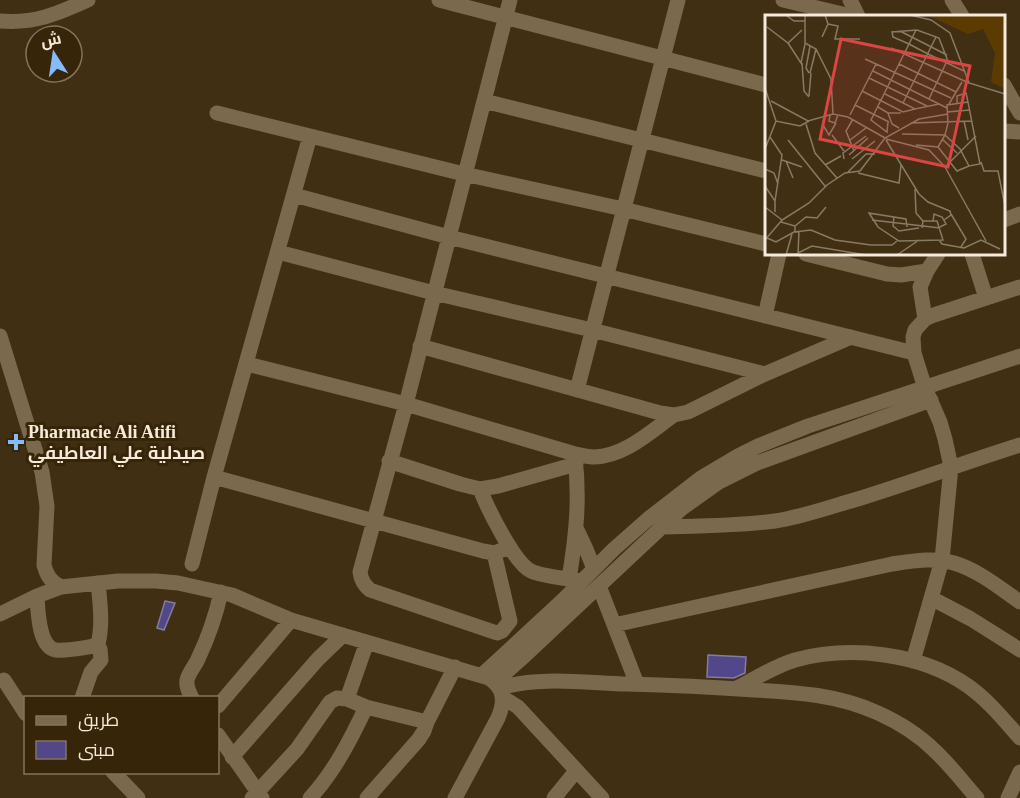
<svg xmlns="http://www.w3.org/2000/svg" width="1020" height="798" font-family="'Times New Roman',Cairo,serif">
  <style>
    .building { fill: #524789; stroke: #807d9d; stroke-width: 1.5 }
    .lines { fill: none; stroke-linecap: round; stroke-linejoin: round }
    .minor { stroke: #7a694c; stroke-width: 15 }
    .poi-dot { fill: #85bbfb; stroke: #372509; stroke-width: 2 }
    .labels { text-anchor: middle; stroke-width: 6; stroke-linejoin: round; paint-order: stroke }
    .poi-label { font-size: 18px; font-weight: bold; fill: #f6eadb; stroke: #372509; text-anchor: start }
    .inset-road { fill: none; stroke: #897a64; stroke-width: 1.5 }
    .view { fill: #db4543; fill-opacity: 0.15; stroke: #db4543; stroke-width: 3 }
    .inset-edge { fill: none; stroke: #f6eadb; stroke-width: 3 }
  </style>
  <rect width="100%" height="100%" fill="#412f14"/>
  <path class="building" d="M165,601L175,603L164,630L157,628Z
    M708,655L746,657L745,673L734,678L707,677Z"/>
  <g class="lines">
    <path class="minor" d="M439,0L766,85
      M783,0L851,16
      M850,0L858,16
      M952,0L962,16
      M0,21C34,24 57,14 88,0
      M1004,85L1020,113
      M484,101L766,171
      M217,113L464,174L623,209L766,244
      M1004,131L1020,132
      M294,195L449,237L914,353
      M1004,220L1020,214
      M278,252L434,293L592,330L765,374
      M806,254L887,274L901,275L927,271
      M972,254L986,298
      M765,316L779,254
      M925,319L920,287L927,271L938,254
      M0,336L42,472L47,506L44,565C47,576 51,582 61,587
      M420,346L660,413L674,415L688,412L765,374L851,337
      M247,364L406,404L575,454C581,455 588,457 594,457C625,456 650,432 674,415
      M577,390L678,0
      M389,461L460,484L480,489L498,486L576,464
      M214,477L483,551L494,553L510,547
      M480,489C487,507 514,563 531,571C544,577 566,578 581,581
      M661,527C699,526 738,526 775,521C801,517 826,508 851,501C907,484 963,463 1020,445
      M577,530L586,549L594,569
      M494,553L510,621L502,631L497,633L370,590C364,585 361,580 360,572L406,404L510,0
      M192,564L214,477L310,136
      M569,579C576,536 580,500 575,457
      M599,586L637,684
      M37,596C38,610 38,647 56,650C67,651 82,648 94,646L98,644C103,625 100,602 98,583
      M931,598L971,619L1020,650
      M0,614L37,596L61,587L118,581H156L178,583L232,595L291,620L489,678C505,689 505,701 498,718L455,798
      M614,625L892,564C912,561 935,557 954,563C978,570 1000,588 1020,602
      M367,642L347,699L366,707L427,722L455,667
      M913,661L942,560L951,467L945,439L940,422L925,388L914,353L913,337L915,330L925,319L934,315L1020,287
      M482,675L562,601L614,549L648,519L701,478L738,456L758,446L808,426L1020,356
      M4,680L26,714
      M495,682L521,659L681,509L719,482L757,463L931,400
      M500,688C537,676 588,683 627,684C669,685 712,687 754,690C797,692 839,695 878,713C898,722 919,735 935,751C950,765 963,782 977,798
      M737,688C756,678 775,666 795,660C850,645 921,653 968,686C988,700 1004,720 1020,738
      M502,697L518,707L602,798
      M82,698L91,672L101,660L100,649L97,644
      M192,698C189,692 186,687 187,680C189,672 195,666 198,659C208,638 216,615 221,592
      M218,706L291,620
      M218,735L262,798
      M232,757L318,659L343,635
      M113,772L138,798
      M252,798L297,749L330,702L337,698L347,699
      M310,798C334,772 351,739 366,707
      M367,798L419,739L424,731L427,722
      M554,798L576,771
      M1008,798L1020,772"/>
  </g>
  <path class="poi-dot" d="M13 433h6v6h6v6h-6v6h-6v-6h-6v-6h6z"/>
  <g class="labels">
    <g class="poi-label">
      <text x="28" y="438">Pharmacie Ali Atifi<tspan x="28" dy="21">صيدلية علي العاطيفي</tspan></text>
    </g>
  </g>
  <g transform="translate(765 15)">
    <rect width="240" height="240" fill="#412f14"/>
    <path d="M162,0H240V74L226,67L230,38L218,14L203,19Z" fill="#5b3b00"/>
    <path class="inset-road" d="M40,0V28L51,34L66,64L68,99M145,0L166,5L185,18L204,68L240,79M22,1L29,6H40M63,9L73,11L70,24H95M2,12L23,28L37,15M135,16L182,40M57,22L63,9L60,0M23,28L36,48L40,29M126,33L204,68M100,44L186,83M37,48L39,76L44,82M134,49L191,77M184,49L174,23L152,15L127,17L128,22L144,29L163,39L199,56M108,56L182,93M44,58L41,53L45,31M45,58L51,34M104,63L162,91M0,73L11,106M97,76L138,97L150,94M120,79L150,94L174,89M44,81L46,58M164,84L181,48M6,86L43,106L68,99L83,102L120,123M138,88L171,22M192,88V81L201,78L203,87M184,89L197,67M90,90L124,107M113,92L123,98H136M182,97L205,95M123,98L127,109L134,113M65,100L64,106L70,108L73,100M85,100L111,49M88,104L81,116L89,136M199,106L203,125M123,107L122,117L106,105L151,15M146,108L207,106M41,109L50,138L72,163M58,110L64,120L71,108M137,119L180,120L195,134L204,151L215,149L203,87L182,90L183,108L180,120L173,132M67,120L79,136M5,122L17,140L10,186M121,124L164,135L180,152L211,121M177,124L192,138M23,125L60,171M85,125L101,113M121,125L154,179L163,187L185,196L186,200L179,205M151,130L173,132L192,156L204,151M0,134L11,106L35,111L44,106M84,140L103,123M79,144L78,138L101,121M87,144L110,126M17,145L37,152M21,146L28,163M216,147L219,156H233L240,191M60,150L76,141M180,152L221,226M0,154L9,158L13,169M83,157L101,139H110M93,158L134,168L136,150M0,171L10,186V197M150,174L151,198L158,206M0,192L17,205M186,199L201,224L196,232M129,202L128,211L134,216L154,213M107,205L175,213M168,206L169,199L177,202L181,209L175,212M16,207L30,211V217M30,211L41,202L52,203L61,192M142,212L141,204L104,198L113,212L134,226L178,225L172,206H158L157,213M2,223L11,227L29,217L46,215L70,225L106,230H127L132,226M0,225L17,205L44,188L62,170L80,158L95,156L120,123L154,104L183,99M174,225L177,229L199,233L216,225L235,234M22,239H31L47,231L101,240M33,239L34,216M21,240L27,219M132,240L154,225"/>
    <path class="view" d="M76,24L205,51L183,152L55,124Z"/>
    <rect width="240" height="240" class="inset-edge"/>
  </g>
  <rect x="24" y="696" width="195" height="78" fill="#372509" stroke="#83745d" stroke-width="1.5"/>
  <rect x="36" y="716" width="30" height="9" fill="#7a694c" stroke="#83745d" stroke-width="1.5"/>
  <text x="78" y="726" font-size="18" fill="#f6eadb">طريق</text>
  <rect x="36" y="741" width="30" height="18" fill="#524789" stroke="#83745d" stroke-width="1.5"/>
  <text x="78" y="756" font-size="18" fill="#f6eadb">مبنى</text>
  <g transform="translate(54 54) rotate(348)"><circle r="28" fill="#372509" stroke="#83745d" stroke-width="1.5"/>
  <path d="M0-4.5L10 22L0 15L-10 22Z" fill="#85bbfb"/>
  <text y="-9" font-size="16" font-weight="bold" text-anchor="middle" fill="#f6eadb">ش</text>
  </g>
</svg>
